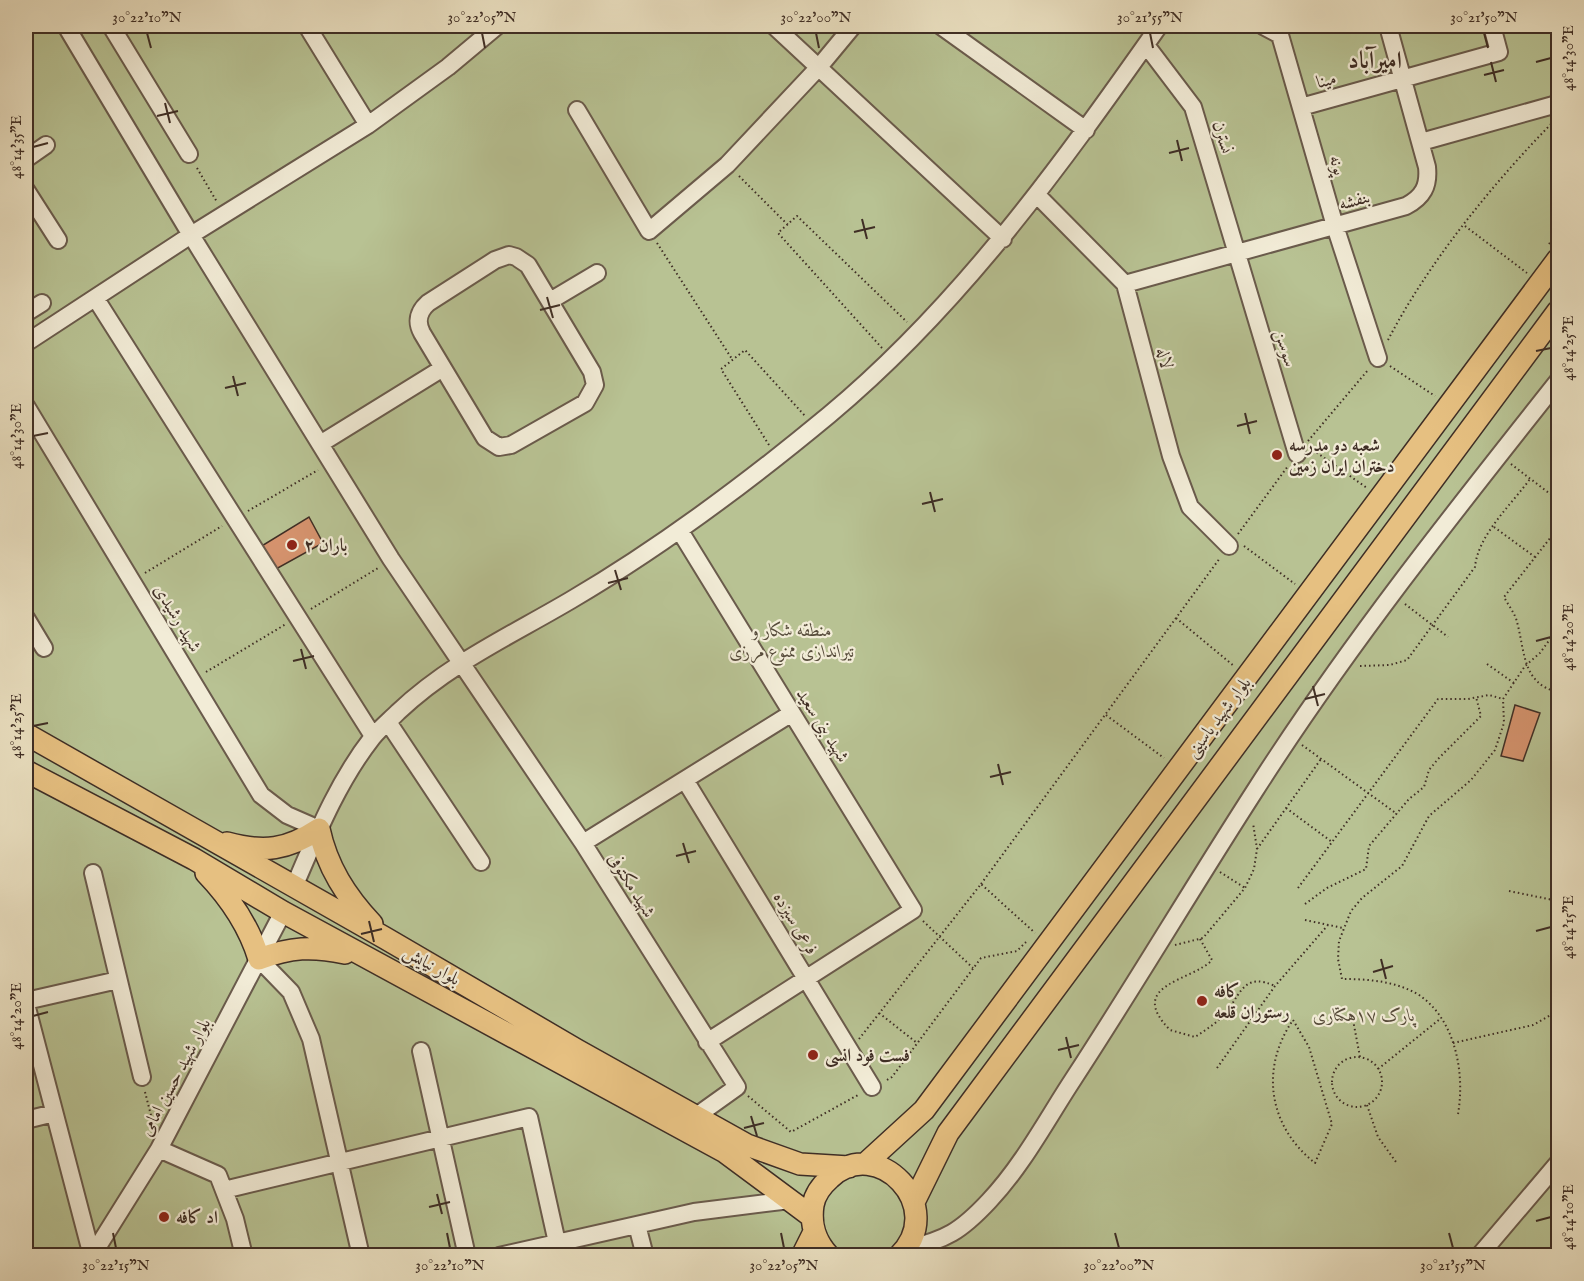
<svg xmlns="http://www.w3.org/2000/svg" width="1584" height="1281" font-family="'IM FELL English',Amiri,serif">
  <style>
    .green { fill: #b8c293; stroke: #7c785c; stroke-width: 1.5 }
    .building { fill: #d7946f; stroke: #3f2e25; stroke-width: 1.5 }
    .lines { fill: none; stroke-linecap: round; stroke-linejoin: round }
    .minor-casing { stroke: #6a5b4c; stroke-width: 20 }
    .major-casing { stroke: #3f2e25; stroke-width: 24 }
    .path { stroke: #3f2e25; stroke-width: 2; stroke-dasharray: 1.5 3; stroke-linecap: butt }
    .minor { stroke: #f2ecd7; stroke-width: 16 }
    .major { stroke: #e6c081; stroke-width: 21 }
    .ticks { fill: none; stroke: #3f2e25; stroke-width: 2 }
    .poi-dot { fill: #8f2418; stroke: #f2ecd7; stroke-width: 2 }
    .labels { text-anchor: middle; stroke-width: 4.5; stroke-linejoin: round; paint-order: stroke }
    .street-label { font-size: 18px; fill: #3f2e25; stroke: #f2ecd7 }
    .poi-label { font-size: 18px; font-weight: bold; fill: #3f2e25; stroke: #f2ecd7; text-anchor: start }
    .park-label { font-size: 18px; font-style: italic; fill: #574c3b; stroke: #f2ecd7 }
    .district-label { font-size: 24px; font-weight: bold; fill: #3f2e25; stroke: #f2ecd7 }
    .neatline { fill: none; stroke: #3f2e25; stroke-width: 2 }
    .ticks-label { font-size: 15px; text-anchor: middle; fill: #3f2e25 }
  </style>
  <rect width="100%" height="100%" fill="#ebe1c2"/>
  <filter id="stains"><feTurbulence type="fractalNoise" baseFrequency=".00333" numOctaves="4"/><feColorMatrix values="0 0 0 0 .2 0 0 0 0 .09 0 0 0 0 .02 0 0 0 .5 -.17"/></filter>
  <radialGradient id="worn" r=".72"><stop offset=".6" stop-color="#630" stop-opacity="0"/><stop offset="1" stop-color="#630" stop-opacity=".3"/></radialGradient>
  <path class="green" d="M26,26H1558V1255H26Z"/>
  <path class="building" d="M309,517L323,543L276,569L260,547Z
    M1515,705L1540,713L1523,761L1501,756Z"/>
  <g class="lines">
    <g class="minor-casing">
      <path id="minor" d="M66,26L191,235L391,559L583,843L737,1087L695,1117
        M111,26L189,154
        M307,26L368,125
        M774,26L1003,239
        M941,26L1086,130
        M1263,26L1280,35L1335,226L1378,358
        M1146,45L1193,107L1297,454
        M1301,107L1499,52L1492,26
        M577,110L649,231L727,165L819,67L853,26
        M1421,142L1557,104
        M26,159L46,145
        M26,190L58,240
        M1037,195L1125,284L1171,456L1190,507L1229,546
        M509,255L516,257L528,265L592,372L595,385L585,403L511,445L499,447L485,438L422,333C416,322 418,312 428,303L495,260Z
        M1125,284L1406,206C1423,197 1429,186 1427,167L1388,26
        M96,299L373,736
        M550,301L597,273
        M26,313L42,303
        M26,343L191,235L368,125L448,67L497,26
        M26,406L261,795L287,815L319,829
        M320,444L443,368
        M680,531L913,910L707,1042
        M26,618L44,648
        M388,722L481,862
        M685,780L872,1087
        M583,843L792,713
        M93,873L142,1077
        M294,887C316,836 337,783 372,738C379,729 390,720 398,712C450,663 510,636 571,600C663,546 747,483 829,415C961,305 1061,165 1159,26
        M259,959L291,992L311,1039L361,1256
        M26,1001L118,980
        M26,1004L92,1256
        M421,1051L467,1256
        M26,1120L54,1113
        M159,1149L218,1175L235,1219L244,1256
        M224,1190L529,1117L560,1256
        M637,1225L645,1256
        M906,1249C946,1240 961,1231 989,1201C1023,1165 1047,1119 1074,1078C1136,983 1194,885 1256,789C1346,648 1454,512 1558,381
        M92,1256L159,1149L283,912
        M499,1256L694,1212L790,1200
        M1479,1256L1558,1163"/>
    </g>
    <g class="major-casing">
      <path id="major" d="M26,734L385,938L577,1050L747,1145L800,1164L849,1167
        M26,771L194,859L283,912L725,1152L811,1216
        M227,843C264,853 287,850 319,829C327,867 346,896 372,924
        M206,873C230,898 249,926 259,959C291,947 312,946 345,953
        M865,1164L924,1110L1558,259
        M914,1202L948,1133L1558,311
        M802,1256L814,1232
        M829,1256C815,1241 810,1225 813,1205C815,1194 822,1185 830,1178C877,1133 949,1207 899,1256"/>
    </g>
    <path class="path" d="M1552,123L1558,128
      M197,168L217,202
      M739,176L788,225
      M1465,226L1527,273
      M657,243L732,359
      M1549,244L1558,232
      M1388,340C1428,263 1493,183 1554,121
      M882,348L778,233L797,216L907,322
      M1390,366L1435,396
      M1308,441L1368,370
      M769,445L721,369L745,350L806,417
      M1313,450L1367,488
      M1511,464L1558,500
      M248,511L318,470
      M1494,527L1535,557
      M1558,528L1504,597C1508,605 1515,613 1517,622C1525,651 1522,684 1558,692
      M1238,534L1288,466
      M1244,546L1295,584
      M145,573L222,526
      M1405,604L1448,637
      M311,609L378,568
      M1176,618L1234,666
      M1487,664L1514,683
      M1360,666L1390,665L1407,660L1475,567C1478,535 1511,505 1530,479
      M206,672L286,624
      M1106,715L1164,758
      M1302,745L1397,814
      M1286,808L1332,842
      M1257,849L1321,759
      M1220,872L1245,888
      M981,884L1220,558
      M1298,888L1438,699H1468L1489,695L1503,699
      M1509,891L1558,901
      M1305,904L1327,888L1366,869L1369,846L1409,799L1424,787L1429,770L1438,759L1481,716L1476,697
      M1305,920L1343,928
      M923,921L973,968
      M1200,939L1212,960C1193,981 1125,984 1170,1030L1195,1037C1207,1029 1220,1021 1228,1010C1242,990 1246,973 1275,986
      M1175,945L1203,938L1245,888L1254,869L1257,849L1253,823
      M879,1013L917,1043
      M1293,1020L1309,1047L1332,1124L1315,1163C1268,1126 1260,1068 1293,1020Z
      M1353,1020L1360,1057
      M859,1039L981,884L1035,933
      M1453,1043L1533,1025L1558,1011
      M1332 1082a25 25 0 1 1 50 0a25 25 0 1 1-50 0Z
      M1217,1068L1275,986L1328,925
      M1378,1069L1440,1019
      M887,1080L892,1077L981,958L1017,951L1026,942
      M145,1092L154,1127
      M748,1096L791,1132L858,1095
      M1367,1105L1378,1137L1396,1162
      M1458,1114C1465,1074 1456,1020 1419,995C1396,981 1368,979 1342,979L1338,959L1339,941L1351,911L1362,898L1402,866L1429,816L1471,780L1495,750L1504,723L1503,699L1525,666L1540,653L1558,628"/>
    <use href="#minor" class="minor"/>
    <use href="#major" class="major"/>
  </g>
  <path class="ticks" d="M147,33L151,48M482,33L485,48M816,33L819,48M1150,33L1153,48M1484,33L1488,48M1491,62L1496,82M1536,62L1551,58M1484,75L1504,70M165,103L170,123M157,116L178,111M1177,140L1182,161M33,147L48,143M1169,153L1189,148M862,219L867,239M854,232L875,227M547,297L553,318M540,310L560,305M1536,351L1551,348M233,376L238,396M225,388L246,383M1245,413L1250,434M1237,426L1257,421M33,436L48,433M930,492L935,512M922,504L943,499M615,570L621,590M608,583L628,578M1536,641L1551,637M301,649L306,669M293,661L314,656M1313,686L1318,706M1305,699L1325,694M33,726L48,723M998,764L1003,785M990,777L1011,772M683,843L689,863M676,856L696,851M369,921L374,942M1536,931L1551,927M361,934L382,929M1381,959L1386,979M1373,972L1393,966M33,1016L48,1012M1066,1037L1071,1058M1058,1050L1079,1045M751,1116L757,1136M744,1128L764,1123M437,1194L442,1214M429,1207L450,1202M1536,1221L1551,1217M113,1233L116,1248M447,1233L450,1248M781,1233L784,1248M1115,1233L1119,1248M1449,1233L1453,1248"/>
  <g class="poi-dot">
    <circle cx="1277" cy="455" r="6"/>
    <circle cx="292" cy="545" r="6"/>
    <circle cx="1202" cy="1001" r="6"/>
    <circle cx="813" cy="1055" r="6"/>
    <circle cx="164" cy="1217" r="6"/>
  </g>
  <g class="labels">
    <g class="street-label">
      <text transform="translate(1326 80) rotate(-15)" y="6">مینا</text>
      <text transform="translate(1223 137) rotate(73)" y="6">نسترن</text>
      <text transform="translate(1338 165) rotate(74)" y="6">پونه</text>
      <text transform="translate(1354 200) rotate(-16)" y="6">بنفشه</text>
      <text transform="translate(1286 348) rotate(74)" y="6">سوسن</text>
      <text transform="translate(1165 358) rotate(75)" y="6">لاله</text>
      <text transform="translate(178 618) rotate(59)" y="6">شهید رشیدی</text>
      <text transform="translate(1218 717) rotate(-53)" y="6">بلوار شهید یاسینی</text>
      <text transform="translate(823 725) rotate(58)" y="6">شهید بنی سعید</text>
      <text transform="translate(632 885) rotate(58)" y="6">شهید مکتوفی</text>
      <text transform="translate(796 923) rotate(59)" y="6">فرعی سیزده</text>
      <text transform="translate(432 965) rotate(30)" y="6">بلوار نیایش</text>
      <text transform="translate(175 1077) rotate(-62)" y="6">بلوار شهید حسین امامی</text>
    </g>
    <g class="poi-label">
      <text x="1289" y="451">شعبه دو مدرسه<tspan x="1289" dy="21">دختران ایران زمین</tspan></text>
      <text x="304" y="551">باران ۲</text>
      <text x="1214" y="997">کافه<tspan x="1214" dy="21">رستوران قلعه</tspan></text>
      <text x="825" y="1061">فست فود انسی</text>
      <text x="176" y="1223">اد کافه</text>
    </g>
    <g class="park-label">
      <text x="792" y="636">منطقه شکار و<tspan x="792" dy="21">تیراندازی ممنوع مرزی</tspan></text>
      <text x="1364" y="1021">پارک ۱۷هکتاری</text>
    </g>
    <g class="district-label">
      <text x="1375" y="68">امیرآباد</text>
    </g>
  </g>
  <rect width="1584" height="1281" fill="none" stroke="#ebe1c2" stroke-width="66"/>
  <rect x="33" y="33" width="1518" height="1215" class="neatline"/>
  <g class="ticks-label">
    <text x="147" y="22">30°22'10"N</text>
    <text x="482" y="22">30°22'05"N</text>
    <text x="816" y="22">30°22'00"N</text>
    <text x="1150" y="22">30°21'55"N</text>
    <text x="1484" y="22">30°21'50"N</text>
    <text transform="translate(1568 58) rotate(-90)" y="5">48°14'30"E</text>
    <text transform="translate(16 147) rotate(-90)" y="5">48°14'35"E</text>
    <text transform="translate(1568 348) rotate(-90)" y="5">48°14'25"E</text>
    <text transform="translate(16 436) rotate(-90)" y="5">48°14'30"E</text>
    <text transform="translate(1568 637) rotate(-90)" y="5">48°14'20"E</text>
    <text transform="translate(16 726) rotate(-90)" y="5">48°14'25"E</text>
    <text transform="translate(1568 927) rotate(-90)" y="5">48°14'15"E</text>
    <text transform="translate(16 1016) rotate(-90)" y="5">48°14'20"E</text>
    <text transform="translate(1568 1217) rotate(-90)" y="5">48°14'10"E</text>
    <text x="116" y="1270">30°22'15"N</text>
    <text x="450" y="1270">30°22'10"N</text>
    <text x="784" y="1270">30°22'05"N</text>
    <text x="1119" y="1270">30°22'00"N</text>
    <text x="1453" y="1270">30°21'55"N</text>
  </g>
  <rect width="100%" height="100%" filter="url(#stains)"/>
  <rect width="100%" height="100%" fill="url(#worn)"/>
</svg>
